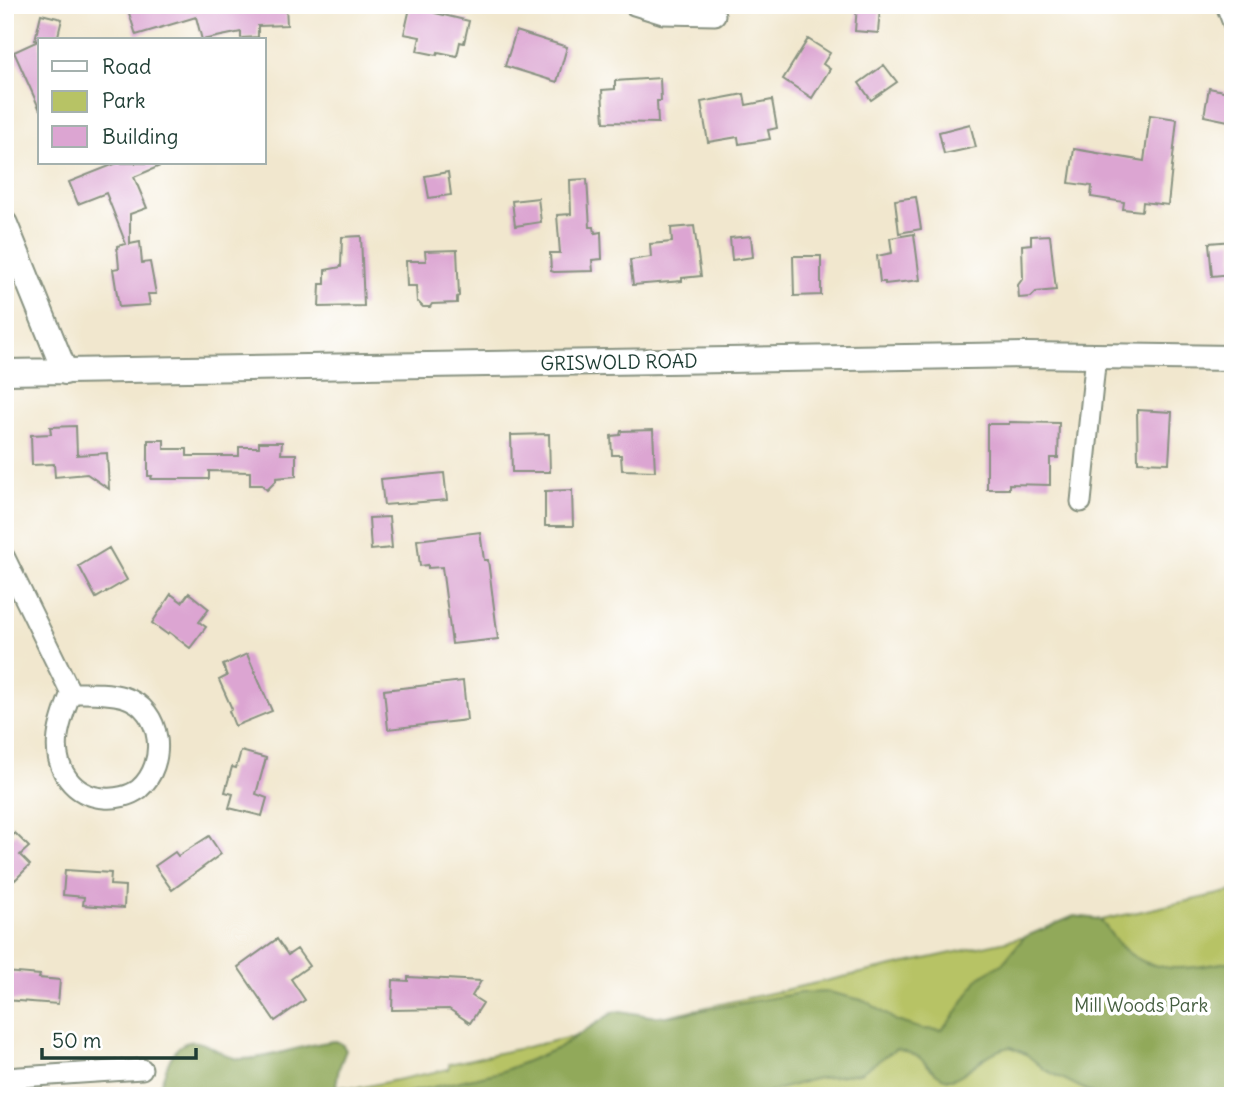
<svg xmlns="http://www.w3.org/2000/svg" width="1238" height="1101" font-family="Delius,sans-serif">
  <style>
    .green { fill: #b7c365; stroke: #6b804c; stroke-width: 2 }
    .forest { fill: #91a95a; stroke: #587347; stroke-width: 2 }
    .building { fill: #dca5d2 }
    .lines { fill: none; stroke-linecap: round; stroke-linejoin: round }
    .minor-casing { stroke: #889281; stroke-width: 23 }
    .tertiary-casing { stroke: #889281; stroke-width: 28 }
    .minor { stroke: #fff; stroke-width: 19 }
    .tertiary { stroke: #fff; stroke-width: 24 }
    .labels { text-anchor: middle; stroke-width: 7; stroke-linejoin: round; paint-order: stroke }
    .street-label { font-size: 19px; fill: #1f3d34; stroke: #fff }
    .park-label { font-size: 19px; fill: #455e40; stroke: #fff }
  </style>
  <rect width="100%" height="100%" fill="#fff"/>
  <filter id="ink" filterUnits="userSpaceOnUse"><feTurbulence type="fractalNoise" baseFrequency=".0143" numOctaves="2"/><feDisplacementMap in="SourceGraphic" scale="14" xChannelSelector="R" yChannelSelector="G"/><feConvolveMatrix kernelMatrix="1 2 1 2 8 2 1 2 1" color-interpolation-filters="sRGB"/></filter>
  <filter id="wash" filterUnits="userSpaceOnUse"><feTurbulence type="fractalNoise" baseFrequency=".00686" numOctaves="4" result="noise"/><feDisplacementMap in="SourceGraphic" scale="28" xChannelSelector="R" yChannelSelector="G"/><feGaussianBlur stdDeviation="1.57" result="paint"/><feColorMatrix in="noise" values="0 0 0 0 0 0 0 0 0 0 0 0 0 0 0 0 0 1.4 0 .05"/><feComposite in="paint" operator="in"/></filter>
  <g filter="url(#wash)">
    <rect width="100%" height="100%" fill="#f1e7ce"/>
    <path class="green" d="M1233,891V1096H173L183,1072L358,1088L449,1069V1064Z"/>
    <path class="forest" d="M1074,916L1099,919C1107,927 1112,937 1119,944C1150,978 1193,968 1233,961V1096H1098L1045,1070L1026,1054L1011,1047C987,1049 962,1081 948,1079C935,1077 927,1062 917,1056C910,1052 903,1051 896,1049L860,1073L814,1079L756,1096H393L500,1072L513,1067L556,1049L614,1012L621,1011L650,1016H669L800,993L829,992L866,1001L897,1021L922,1029L942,1030L954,1016L979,977L1003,963L1024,937Z
      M336,1041L342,1044L346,1050L339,1068L334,1096H155C164,1081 167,1053 183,1044C202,1034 221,1058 239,1059C268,1060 305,1043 336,1041Z"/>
    <g id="blocks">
      <path class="building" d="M144,5H286L287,25L258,26V37L241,38V32L202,40L196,17L136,35L128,10Z
        M423,5H436L435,13L469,21L464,43L460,42L457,56L438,52L437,55L417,51L420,37L404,34L410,8L421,11Z
        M857,6L880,8L878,33L855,31Z
        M41,14L62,19L57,40H35Z
        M516,31L567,47L557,82L505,66Z
        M808,39L830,53L823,64L830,69L812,98L783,79Z
        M40,40V110L14,52Z
        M884,65L897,82L871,100L859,83Z
        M660,78L661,101H657L658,123L604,122L602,90L615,89V81Z
        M1209,88L1233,93V122L1204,116Z
        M744,94L746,105L772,100L777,128L768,130L770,139L739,144L738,137L708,142L701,102Z
        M1150,115L1177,119L1168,205L1143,202L1142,211L1123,209L1124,202L1091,197L1092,186L1069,183L1074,149L1144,161Z
        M970,124L976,147L944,154L939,132Z
        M117,163H167L134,177L147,208L130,214V244L140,242L142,263L150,262L156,294H148L150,305L119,307L113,269L119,268L117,246L126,244L106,193L78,204L69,182Z
        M448,172L451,195L429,198L425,176Z
        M587,179L590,227H594L595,233L601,232L602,259L592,260L593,271L554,272L551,271L550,253H560L557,215L571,214L570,180Z
        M916,197L921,229L899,233L895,200Z
        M538,198L541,222L515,226L512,201Z
        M694,226L701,276L682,278V281L633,285L630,260L651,257L650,244L672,242L671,228Z
        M914,234L920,280L885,284V282H880L877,256L892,253L890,238Z
        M1050,235L1056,290L1036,292L1031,297L1019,298L1018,285L1023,278L1022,245L1031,244V236Z
        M361,236L364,306L319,307L320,284H325V270L341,267L342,237Z
        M751,236L753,257L732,260L730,238Z
        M1233,241V274L1212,276L1209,243Z
        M457,250L459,296L457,297V303L432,304L430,307H423L417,301L416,286H407L406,261H426L425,251Z
        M793,256H821V295L794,296Z
        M1137,410L1172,412L1169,463L1138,462Z
        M1009,422L1059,423L1058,458H1050V485L1009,484V489H987V424H1009Z
        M76,426L77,455L107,453L109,489L87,474L55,477L54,464L32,465L31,435L51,434L50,427Z
        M653,430L655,471L622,470L621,455H612L611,436L620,435L621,431Z
        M549,434L550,472H512L511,435Z
        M148,440H164V449H187V456H239V447H259V442H282L281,454H296V476L276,478V481L267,490L262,485H250V472L209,471V479H151L152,476H148Z
        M444,473L447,500L384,505L381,479Z
        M572,490L573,526H545V491Z
        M389,517L392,548L371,550L369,518Z
        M480,532L484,560H488L498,639L452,644L442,567L428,568V565L420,566L417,540Z
        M109,548L127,580L96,598L79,566Z
        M189,593L209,609L199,622L206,627L190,648L169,632L167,634L152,623L171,594L182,602Z
        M247,654L272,711L235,726L229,711L232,709L219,680L227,676L223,665Z
        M463,681L467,720L388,729L384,690Z
        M241,751L266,758L256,794L267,798L262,816L229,808L233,794L225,792L232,767L236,768Z
        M15,833L29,847L20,855L30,865L15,880L5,871V840L7,842Z
        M209,836L221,854L172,890L155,866L175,852L178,856Z
        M65,870L111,873L110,885L125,886L124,908L83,905L84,897L63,895Z
        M277,939L288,955L297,949L309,966L291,979L305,1000L275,1021L238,967Z
        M5,972L40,975L39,978L60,980L58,1004L5,1000Z
        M408,977L481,981L472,996L483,1003L470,1023L449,1009L392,1010L393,980L408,981Z"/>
    </g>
  </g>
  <g filter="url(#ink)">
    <use href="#blocks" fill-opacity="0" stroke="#889281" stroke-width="2"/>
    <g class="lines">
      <g class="minor-casing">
        <path id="minor" d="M634,5L663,14L715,15
          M1226,5L1233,23
          M1081,502L1096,355
          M5,558L71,693C60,721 48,753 68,779C77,791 89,797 104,798C116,799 130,796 139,789C168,764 163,709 124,697C107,692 88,693 71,693
          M5,1078L142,1069"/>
      </g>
      <g class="tertiary-casing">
        <path id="tertiary" d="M5,224L65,372
          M5,372L1026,355L1233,358"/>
      </g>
      <use href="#minor" class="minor"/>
      <use href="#tertiary" class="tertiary"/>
    </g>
  </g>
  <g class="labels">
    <g class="street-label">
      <text transform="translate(619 362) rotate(-1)" y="7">GRISWOLD ROAD</text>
    </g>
    <g class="park-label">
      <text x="1141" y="1012">Mill Woods Park</text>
    </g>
  </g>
  <rect width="1238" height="1101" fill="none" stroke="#fff" stroke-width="28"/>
  <rect x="38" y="38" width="228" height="126" fill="#ffffff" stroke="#a5b1ae" stroke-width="2"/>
  <rect x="52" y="61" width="35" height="10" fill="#ffffff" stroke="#a5b1ae" stroke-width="2"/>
  <text x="102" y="74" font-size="21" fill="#1f3d34">Road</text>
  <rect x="52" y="91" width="35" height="21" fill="#b7c365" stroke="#a5b1ae" stroke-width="2"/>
  <text x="102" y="108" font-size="21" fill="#1f3d34">Park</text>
  <rect x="52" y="126" width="35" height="21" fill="#dca5d2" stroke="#a5b1ae" stroke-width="2"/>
  <text x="102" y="144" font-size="21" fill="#1f3d34">Building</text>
  <path d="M42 1048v10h154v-10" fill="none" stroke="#1f3d34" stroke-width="3.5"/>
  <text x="52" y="1048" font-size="21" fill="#1f3d34" stroke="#ffffff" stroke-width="5" paint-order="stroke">50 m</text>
</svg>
